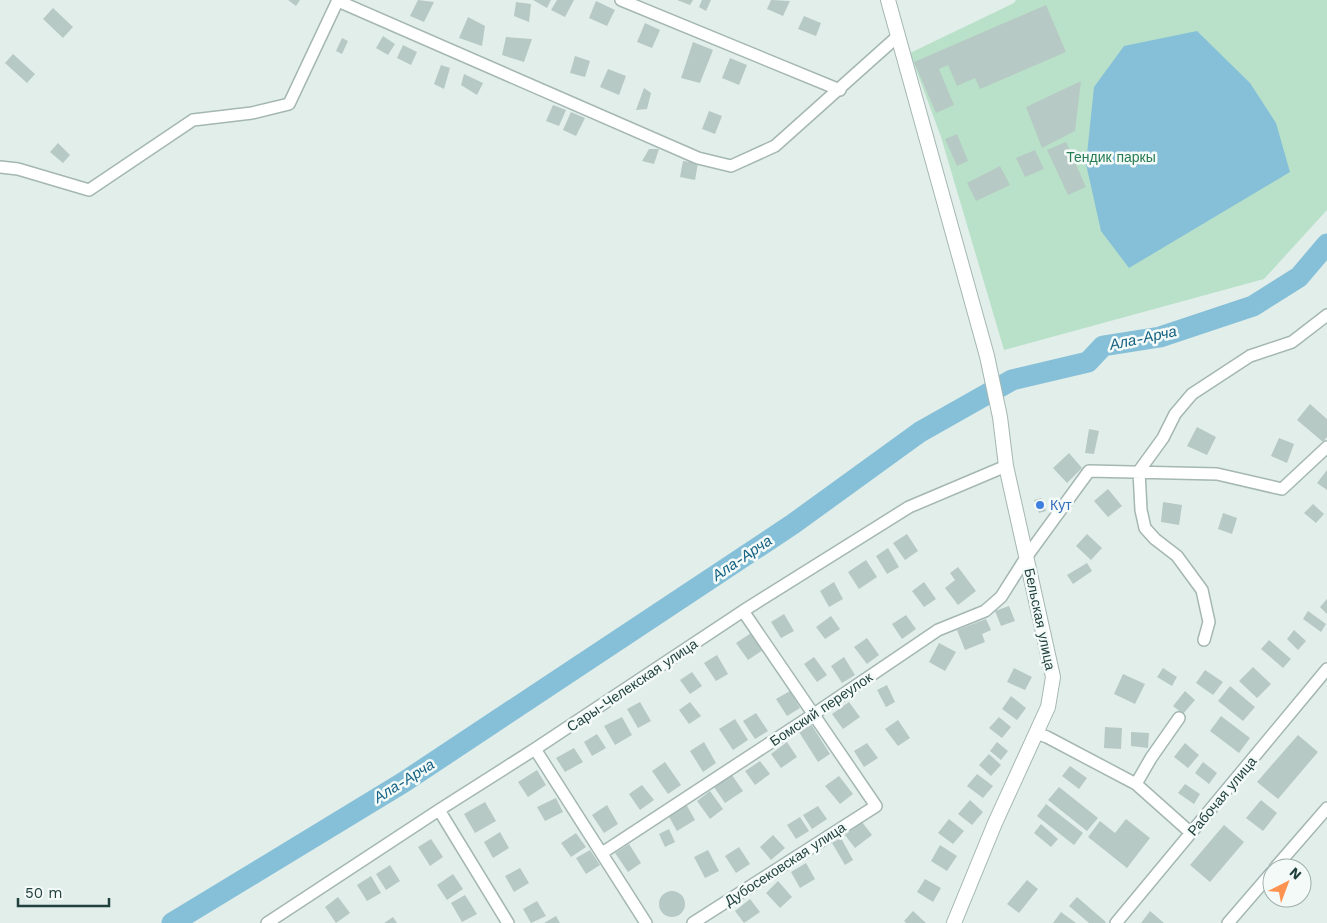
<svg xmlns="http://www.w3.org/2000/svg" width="1327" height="923" font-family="'Work Sans',sans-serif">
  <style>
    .green { fill: #b9e1c9 }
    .water { fill: #86c0d8 }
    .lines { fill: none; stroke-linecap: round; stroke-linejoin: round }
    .river { stroke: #86c0d8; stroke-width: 21 }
    .building { fill: #b7c9c4 }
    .minor-casing { stroke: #a4b7b3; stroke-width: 14 }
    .tertiary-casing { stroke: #a4b7b3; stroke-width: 16 }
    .minor { stroke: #fff; stroke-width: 11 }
    .tertiary { stroke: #fff; stroke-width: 14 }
    .shop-dot { fill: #3f7fe0; stroke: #f4faf8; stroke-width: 2 }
    .labels { text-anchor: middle; stroke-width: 5; stroke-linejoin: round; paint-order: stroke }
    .park-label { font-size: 14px; fill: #277c53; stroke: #f4faf8 }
    .shop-label { font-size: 14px; fill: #366cbe; stroke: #f4faf8; text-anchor: start }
    .street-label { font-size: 14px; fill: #20413d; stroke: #f4faf8 }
    .water-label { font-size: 15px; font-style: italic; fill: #146283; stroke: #f4faf8 }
  </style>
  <rect width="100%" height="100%" fill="#e2eeea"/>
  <path class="green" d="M1016,0H1327V210L1264,279L1004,350L941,137L910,53L1014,3Z"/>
  <path class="water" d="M1197,31L1250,83L1276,123L1290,172L1129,268L1101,231L1086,164L1094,87L1124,46Z"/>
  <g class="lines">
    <path class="river" d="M172,923L404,782L793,524L920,432L1012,380L1088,362L1103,346L1160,337L1253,306L1299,277L1327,244"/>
  </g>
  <path class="building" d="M288,0H300L296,6Z
    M418,0L434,2L424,22L410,16Z
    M533,0H551L547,8Z
    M557,0H574L565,17L551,10Z
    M677,0H693L690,5Z
    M702,0H711L706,11L699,7Z
    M771,0L790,1L783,16L767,9Z
    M596,1L615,10L607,26L589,18Z
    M516,2L531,4L529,22L514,16Z
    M1046,5L1066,52L980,89L975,78L957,86L948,65L939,69L954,105L936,113L914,62Z
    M53,8L73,27L63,38L43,19Z
    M804,16L821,23L816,36L798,29Z
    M468,17L485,26L482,46L459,38Z
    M645,23L660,30L652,48L637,42Z
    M383,36L395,44L388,55L376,48Z
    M506,37L532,39L524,62L502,55Z
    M342,38L348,41L342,54L336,51Z
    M693,42L713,50L700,83L681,78Z
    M403,45L417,52L411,65L397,58Z
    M13,54L35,74L27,83L5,63Z
    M575,56L590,61L585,77L570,73Z
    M730,58L747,65L739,85L722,78Z
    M441,65L450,68L444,89L434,84Z
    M608,69L626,76L619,95L600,87Z
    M464,74L483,83L477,95L461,85Z
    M1081,81L1075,131L1042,148L1026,107Z
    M644,88L651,93L647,109L636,110Z
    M553,105L566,110L559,126L546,121Z
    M709,111L722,116L715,134L702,129Z
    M571,112L585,118L576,136L563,130Z
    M957,134L968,161L957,166L945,139Z
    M1066,142L1086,187L1068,195L1047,150Z
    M58,143L70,155L63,163L50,152Z
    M649,149H659L654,164L642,161Z
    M1035,150L1044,169L1025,177L1016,158Z
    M683,161L698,163L695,180L680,177Z
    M1000,166L1010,185L976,201L967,183Z
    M1310,404L1327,419V437L1323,442L1297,420Z
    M1197,427L1216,437L1207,455L1187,446Z
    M1089,429L1099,431L1094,454L1085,453Z
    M1279,438L1294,444L1287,463L1271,456Z
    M1069,453L1082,468L1067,483L1053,468Z
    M1327,470V490L1317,483Z
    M1108,489L1122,506L1108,517L1094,501Z
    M1041,498L1046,511L1039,513L1034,500Z
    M1163,502L1182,505L1179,525L1161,522Z
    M1313,504L1324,514L1316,523L1304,513Z
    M1223,513L1237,518L1232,534L1218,529Z
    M907,534L918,551L905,560L893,543Z
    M1087,534L1102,548L1091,560L1076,546Z
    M888,548L899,567L887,574L876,556Z
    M866,560L877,577L859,589L848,572Z
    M1087,563L1092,571L1073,584L1067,575Z
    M958,567L976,591L958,605L945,588L955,580L950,573Z
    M834,582L843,599L829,607L820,591Z
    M924,582L936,599L924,607L912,591Z
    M1327,599V614L1320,607Z
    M1009,606L1015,621L1001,626L995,611Z
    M1308,611L1326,624L1321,632L1303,619Z
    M784,614L794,631L781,638L771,622Z
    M906,615L916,629L902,639L892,624Z
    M831,616L840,629L825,639L816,627Z
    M986,619L991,630L982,634L985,642L965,650L957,630Z
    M1294,630L1306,641L1298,650L1287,639Z
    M751,633L763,650L748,660L736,643Z
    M867,638L879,655L867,664L854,647Z
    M1269,640L1291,659L1283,668L1261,649Z
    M939,643L956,652L945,671L929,662Z
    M717,655L728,674L716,681L704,663Z
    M814,657L827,675L817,682L804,664Z
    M844,657L855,675L842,683L831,666Z
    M1253,667L1271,684L1257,698L1239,681Z
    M1014,668L1032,677L1025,690L1007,682Z
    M1163,668L1177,677L1172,686L1157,677Z
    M1205,670L1223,682L1213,695L1196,683Z
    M692,672L702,686L690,694L680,680Z
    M1123,674L1145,684L1135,704L1114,694Z
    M887,685L895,702L886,707L877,690Z
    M1230,686L1255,707L1243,721L1218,701Z
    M790,691L800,708L787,716L776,699Z
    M1185,691L1195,700L1183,714L1173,706Z
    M1011,696L1026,708L1017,720L1002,709Z
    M640,702L651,721L638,728L627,709Z
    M690,702L701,716L689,724L679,710Z
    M849,702L860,717L843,729L832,714Z
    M756,713L768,731L755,739L743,721Z
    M1221,716L1250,738L1239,753L1210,731Z
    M622,717L632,735L615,745L604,726Z
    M999,717L1011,727L1002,738L989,728Z
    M735,719L748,740L733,750L719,729Z
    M898,720L910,738L898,746L885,729Z
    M811,724L830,754L818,762L799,732Z
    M1105,727L1122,728L1121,749L1104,748Z
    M1131,732L1149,733L1148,748L1131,746Z
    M597,734L606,748L592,756L584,742Z
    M1298,735L1318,752L1278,799L1257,782Z
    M704,742L716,763L703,772L690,751Z
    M787,742L797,757L781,768L771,754Z
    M997,742L1008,751L1001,760L990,751Z
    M867,743L878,758L864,767L854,751Z
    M1185,743L1199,755L1188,768L1174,757Z
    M574,748L583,762L565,772L556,758Z
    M989,754L1001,765L991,776L979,765Z
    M760,761L770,774L755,785L745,771Z
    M665,762L681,785L668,794L652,771Z
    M1203,762L1217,773L1209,784L1195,773Z
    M1070,766L1087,778L1079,789L1062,776Z
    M537,770L546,785L528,797L518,782Z
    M977,774L993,786L983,798L967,786Z
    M732,775L743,791L725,803L714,787Z
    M839,776L853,794L840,804L825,786Z
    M1185,784L1200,794L1194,804L1178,793Z
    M642,785L654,800L640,810L629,794Z
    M1059,787L1098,818L1087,831L1048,800Z
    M710,791L723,809L710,819L697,801Z
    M556,798L563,812L545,821L537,807Z
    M970,800L983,812L972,825L958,814Z
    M1261,800L1277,813L1263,831L1246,818Z
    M485,802L496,821L475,833L464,814Z
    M686,804L695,820L677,831L668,815Z
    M1046,804L1083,833L1074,845L1037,816Z
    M607,805L618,824L604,833L592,815Z
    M818,806L827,819L812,829L803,815Z
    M800,817L809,831L796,839L787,825Z
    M949,819L964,831L953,844L938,833Z
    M1126,819L1150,838L1127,868L1088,837L1100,821L1115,833Z
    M862,822L872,835L855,848L845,835Z
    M1041,824L1058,839L1051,847L1034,833Z
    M1224,825L1244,842L1210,882L1190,865Z
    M669,829L675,842L665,847L659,834Z
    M500,832L509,848L493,858L484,842Z
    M576,833L586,847L571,857L561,843Z
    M773,835L785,848L771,860L760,847Z
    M841,838L853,860L845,865L832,843Z
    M431,839L443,857L430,866L418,847Z
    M629,844L641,863L628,872L615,853Z
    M940,845L957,856L947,871L931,861Z
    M739,847L750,864L736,873L725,856Z
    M590,850L600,865L586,874L576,858Z
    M708,850L719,871L705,878L694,857Z
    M806,863L815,879L800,888L791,872Z
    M390,865L400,881L386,890L376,874Z
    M520,868L529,883L514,892L505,876Z
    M453,874L463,889L447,900L437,885Z
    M371,876L381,893L367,901L357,885Z
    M925,879L941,888L933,902L917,892Z
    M1027,880L1038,889L1019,913L1007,904Z
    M778,881L792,897L780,908L766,893Z
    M659 904a13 13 0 1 1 26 0a13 13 0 1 1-26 0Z
    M465,895L477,914L462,922L451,903Z
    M338,897L350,913L336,923L325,907Z
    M1077,897L1106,922L1105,923H1089L1069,906Z
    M750,899L760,912L744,923L735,911Z
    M537,901L546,916L531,923L523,909Z
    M913,911L926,923H906L904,921Z
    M1150,911L1164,923H1141Z
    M1061,912L1076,923H1053Z
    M556,916L560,923H544Z
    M393,917L397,923H384Z"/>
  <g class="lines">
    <g class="minor-casing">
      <path id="minor" d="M621,0L840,90
        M338,1L698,158L731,166L775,146L898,36
        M0,167L18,169L89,190L193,120L252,113L289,104L338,0
        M1204,640L1209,622L1202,590L1177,556L1155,539L1145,528L1141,510L1139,471L1163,438L1175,414L1192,394L1250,356L1292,342L1327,315
        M1036,733L1047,737L1136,784L1191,833
        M535,749L646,923
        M1136,784L1151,758L1179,718
        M439,810L508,923
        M602,853L814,714L938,630L985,611L1001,597L1027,556L1089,471L1217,474L1282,489L1327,447
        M1275,868L1327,808
        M267,923L439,810L535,749L743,611L909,507L1006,466
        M693,923L876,806L743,611
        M1116,923L1327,669
        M1228,923L1272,872"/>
    </g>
    <g class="tertiary-casing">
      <path id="tertiary" d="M888,0L987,356L1000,417L1006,466L1053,677L1048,707L995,823L954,923"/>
    </g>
    <use href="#minor" class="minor"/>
    <use href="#tertiary" class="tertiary"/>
  </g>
  <circle class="shop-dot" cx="1040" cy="505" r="5"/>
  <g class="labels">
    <g class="park-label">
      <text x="1111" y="162">Тендик паркы</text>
    </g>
    <g class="shop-label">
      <text x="1050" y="510">Кут</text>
    </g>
    <g class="street-label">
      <text transform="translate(1040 619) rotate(78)" y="5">Бельская улица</text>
      <text transform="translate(632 685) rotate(-34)" y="5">Сары-Челекская улица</text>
      <text transform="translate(821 709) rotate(-34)" y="5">Бомский переулок</text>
      <text transform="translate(1222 796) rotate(-50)" y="5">Рабочая улица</text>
      <text transform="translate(785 864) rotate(-33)" y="5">Дубосековская улица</text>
    </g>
    <g class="water-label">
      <text transform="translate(1143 338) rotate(-12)" y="5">Ала-Арча</text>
      <text transform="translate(742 558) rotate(-34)" y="5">Ала-Арча</text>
      <text transform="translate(404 781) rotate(-32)" y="5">Ала-Арча</text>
    </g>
  </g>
  <g transform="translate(1287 883) rotate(42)"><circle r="24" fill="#f4faf8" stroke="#9fb0ad"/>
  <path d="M0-4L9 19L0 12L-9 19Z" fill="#fe9250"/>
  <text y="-8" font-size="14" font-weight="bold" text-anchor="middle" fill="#20413d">N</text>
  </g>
  <path d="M18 898v8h91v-8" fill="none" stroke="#20413d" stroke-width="2.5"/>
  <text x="25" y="898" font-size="15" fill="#20413d" stroke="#f4faf8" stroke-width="4" paint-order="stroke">50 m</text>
</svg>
